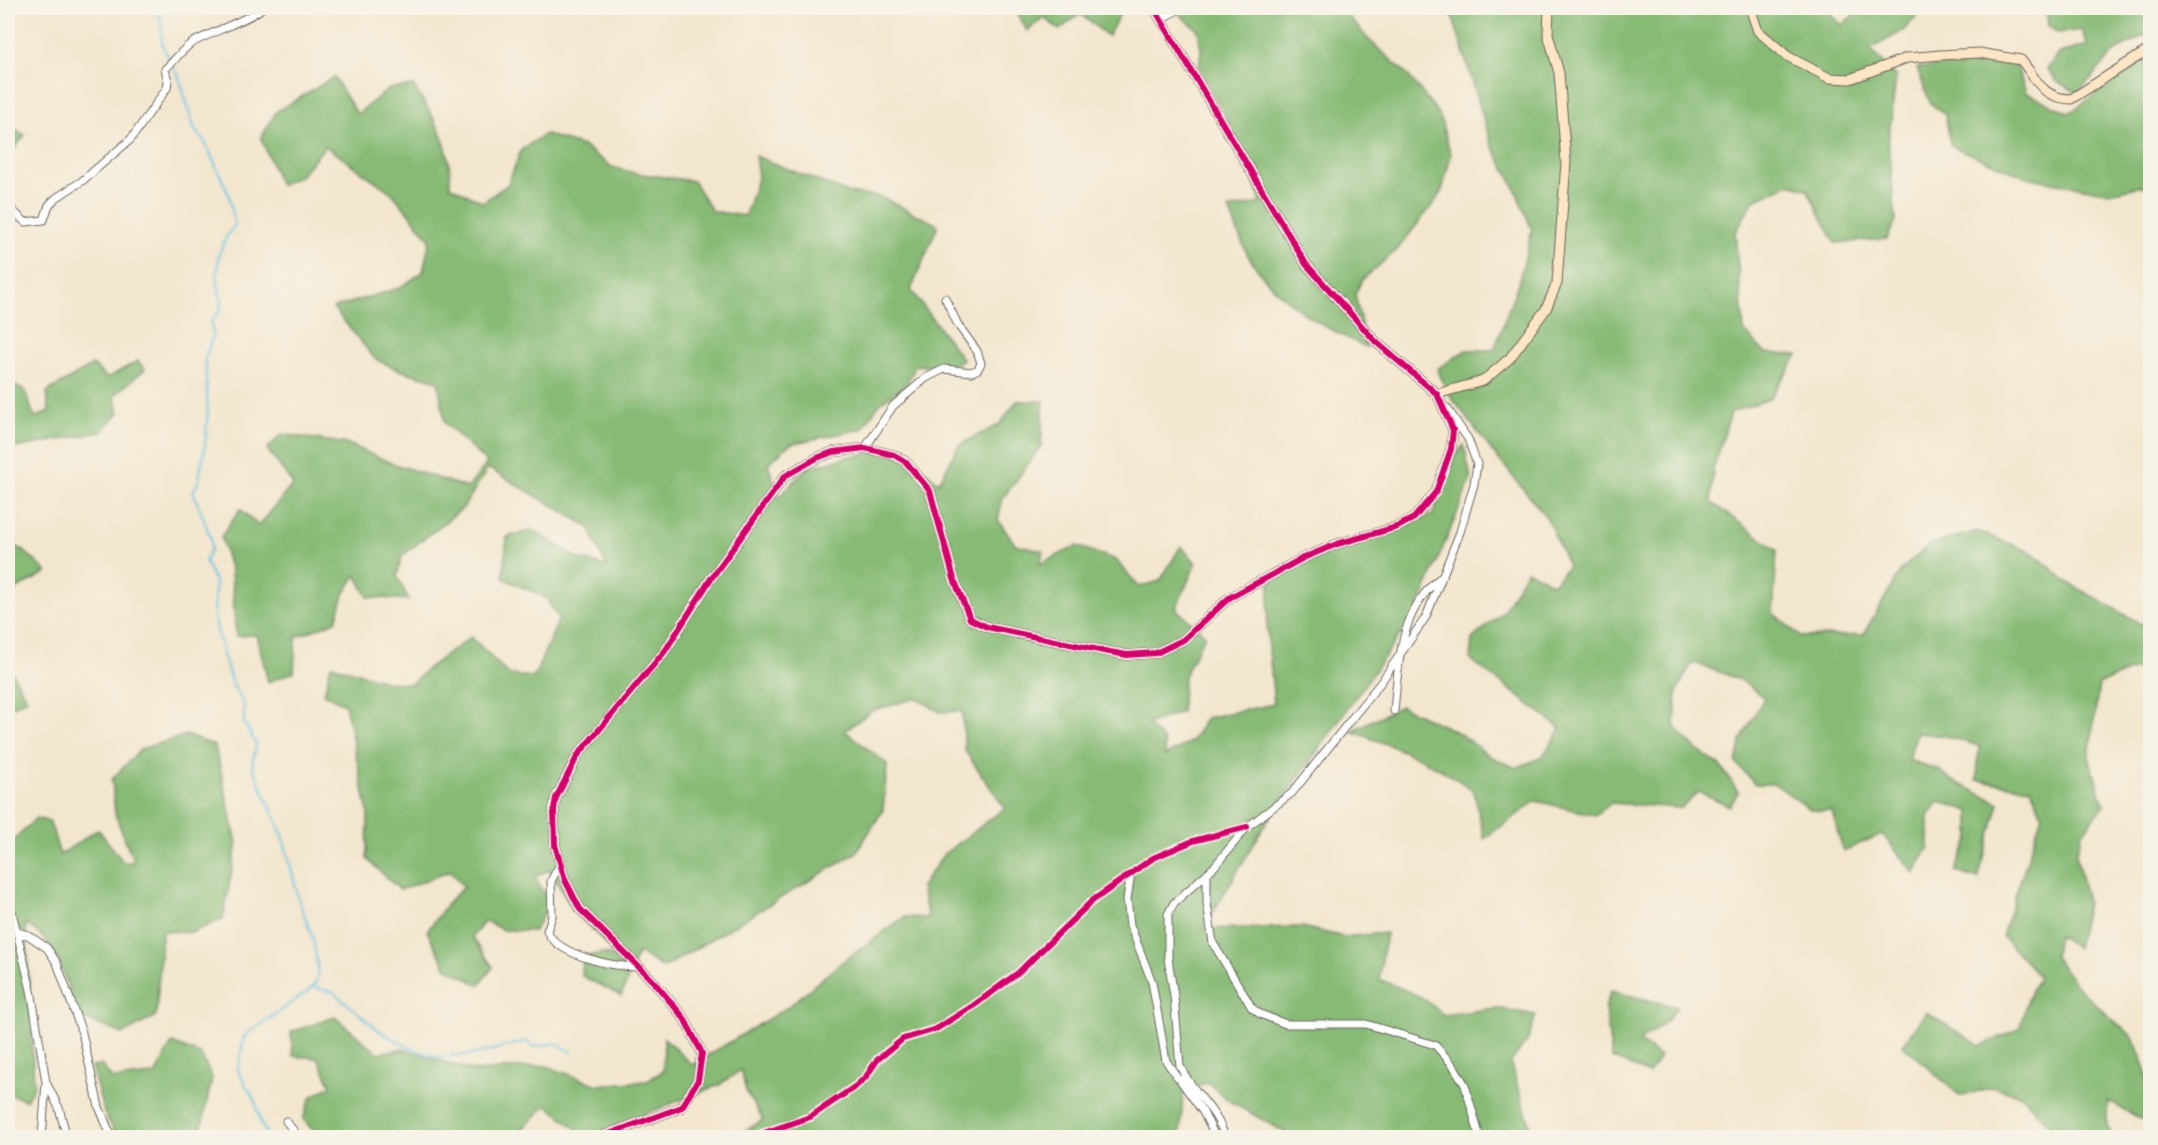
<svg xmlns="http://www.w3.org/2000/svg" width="2158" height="1145" font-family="Sriracha,sans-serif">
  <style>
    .forest { fill: #86ba75; stroke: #516b48; stroke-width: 1.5 }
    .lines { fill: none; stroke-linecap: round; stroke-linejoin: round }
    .stream { stroke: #65c5e4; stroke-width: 2 }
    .street-casing { stroke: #67635a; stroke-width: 9 }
    .secondary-casing { stroke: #67635a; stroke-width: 11 }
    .street { stroke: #fff; stroke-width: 7 }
    .secondary { stroke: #fde5c5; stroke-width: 9 }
    .cycleway-casing { stroke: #f7f3e8; stroke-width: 10 }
    .cycleway { stroke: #d6006c; stroke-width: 6 }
  </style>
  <rect width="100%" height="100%" fill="#f7f3e8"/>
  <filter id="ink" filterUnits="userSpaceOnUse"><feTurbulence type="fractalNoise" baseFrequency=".0167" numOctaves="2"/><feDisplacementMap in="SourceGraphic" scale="12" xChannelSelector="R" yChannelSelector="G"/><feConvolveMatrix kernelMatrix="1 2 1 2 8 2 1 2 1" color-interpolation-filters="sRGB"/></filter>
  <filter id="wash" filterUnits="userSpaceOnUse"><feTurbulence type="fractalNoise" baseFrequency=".008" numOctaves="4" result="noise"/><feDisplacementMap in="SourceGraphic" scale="24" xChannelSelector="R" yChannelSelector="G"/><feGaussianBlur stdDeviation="1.35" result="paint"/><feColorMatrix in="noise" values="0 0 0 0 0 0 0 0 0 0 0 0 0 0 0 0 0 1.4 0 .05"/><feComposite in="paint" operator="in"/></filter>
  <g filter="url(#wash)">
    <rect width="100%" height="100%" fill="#f3e6ce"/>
    <path class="forest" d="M976,8H1123L1108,36L1080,14L1059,30L1044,17L1027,31L1015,8L975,10Z
      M1188,8H1341L1369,40L1408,75L1439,114L1451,155L1441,194L1397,250L1362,280L1355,294L1366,347C1320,326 1276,301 1249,257C1241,243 1236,225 1229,209L1261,203L1246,155L1199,67L1201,49L1198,30L1180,15Z
      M1450,8H1825L1842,25L1862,8H1924L1903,31L1870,49L1896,77L1888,143L1896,220L1887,239L1835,243L1807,189L1789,184L1754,200L1735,233L1744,331L1765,353L1798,355L1769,399L1731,412L1713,470L1711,502L1777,550L1773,613L1801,637L1863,635L1902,569L1929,545L1977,531L2033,553L2070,584L2143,625L2150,582V669H2134L2099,684L2089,757L2104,805L2082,834L2076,854L2087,903L2077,948L2058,935L2054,957L2084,994L2133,1037L2146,1069L2148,1099L2143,1120L2107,1101V1126L2113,1137H2067L2048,1124L2021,1095L1994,1087L1960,1096L1903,1045L1926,1012L1980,1046L2019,1029L2031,990L2040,978L2002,936L2042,815L2031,788L1977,780L1979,746L1946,736L1917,733L1908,760L1939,770L1951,780L1999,803L1978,879L1955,871L1970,838V811L1938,801L1929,816V847L1914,873L1882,834L1843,851L1832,811L1811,810L1775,784H1755L1736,763L1741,740L1764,698L1741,680L1692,662L1677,691L1675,728L1697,750L1721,766L1738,792L1730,806L1699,792L1681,808L1611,803L1595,815L1536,801L1484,839L1474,791C1432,761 1399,748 1351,731L1401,706L1457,732L1491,757L1516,768L1542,757L1561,729L1470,659L1472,639L1503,612L1527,570L1553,584L1568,566L1547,518L1492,451L1449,394L1437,369L1466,350H1494L1520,278L1532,230L1514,186L1491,143Z
      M2024,8H2150V32L2114,52L2078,93L2056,81L2047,68L2060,53L2088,45L2081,30L2058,33L2048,26L2046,8L2025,15Z
      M2150,57V182L2147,185L2110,193L2026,177L1951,146L1945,114L1930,103L1917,68L1983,63L2016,65L2026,93L2069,113Z
      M334,77L357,114L389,89L413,86C435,118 452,145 450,186L483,202L508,184L521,150L545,134L583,146L612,167L634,173L693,181L712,211L745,216L758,176L755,156L848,193L881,197L938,225L911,290L963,360L945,368L916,365L906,385L880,403L862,429L790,444L768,464L779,497L807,468L851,456L898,449L939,482L959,445L1000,424L1017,401H1044L1041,447L1002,499L998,520L1015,544L1043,551L1040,564L1077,546L1116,560L1139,587L1160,581L1181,546L1196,563L1176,609L1205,635L1184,676L1181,712L1147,724L1164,741L1165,756L1192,741L1206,718L1274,704L1267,627L1270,582L1343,544L1433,515L1446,466L1464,445L1471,479L1417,611L1266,823L1203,929L1302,927L1344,937L1386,933L1379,979L1421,997L1444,1015L1496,1008L1536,1015L1528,1040L1510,1063L1534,1137H1285L1288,1134L1229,1101L1207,1082L1183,1094L1180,1137H735L763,1120L746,1091L741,1070L719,1085L586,1137L547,1105L514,1137H319L303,1119L311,1097L331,1086L318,1058L293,1056L291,1032L335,1017L378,1053L405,1049L473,1071L546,1066L598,1085L647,1081L663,1071L664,1038L692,1065L788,1007L838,965L904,917L928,918L921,887L944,854L1005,808L965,751L962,711L940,712L917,698L871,711L845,731L887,764L883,810L856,853L663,968L638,952L621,996L582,976L583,957L603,953L619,958L572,908L550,870L535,876L549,904L534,931L503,930L485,921L472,937L493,967L479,985L446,967L427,931L451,899L464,887L450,871L400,890L367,859L368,812L345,704L324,694L331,665L388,682L411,684L428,668L471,637L509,675L534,677L559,619L546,598L503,578L507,537L533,530L577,558L607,567L588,526L488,468L463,508L402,556L397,576L409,600L368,597L356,575L344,594L336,621L296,637L294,672L268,682L257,635L236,636L231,571L221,537L240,509L259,526L293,484L267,449L282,434L348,444L391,463L468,488L487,463L445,423L438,381L399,370L375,359L333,308L399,288L423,272L430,239L392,193L325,146L300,176L280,185L261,138L276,112Z
      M8,126L25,135L8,157Z
      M138,361L145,369L114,396L119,412L102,432L8,449V388L16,386L24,389L35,418L49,411L47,392L93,365L107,378Z
      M8,543L23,550L47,572L17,589L8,604Z
      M8,665L27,699L8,709Z
      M186,735L215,746L237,843L223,919L193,932L162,931L156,1016L123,1034L76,1016C65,979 61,945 26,924L34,1086L26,1100L10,1094L8,1095V846L36,818L50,822L60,855L98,829L123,862H134L115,814L112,779L141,749Z
      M1611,991L1677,1007L1666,1022L1639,1041L1660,1057L1649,1074L1612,1058L1605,1009Z
      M172,1043L200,1054L212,1077L200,1135L195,1138L118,1137L105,1115L91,1067L102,1065L112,1079L155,1075Z"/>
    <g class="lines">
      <path class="stream" d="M132,8L157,11C165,23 159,33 163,46C164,51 168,55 170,60
        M172,65L179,77L195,131L204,140L229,195L235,225L226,237L219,255L217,275L221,303L220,310L211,322L213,335L205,358L208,411L205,447L198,483L193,491L211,539V548L205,561L215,582L214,615L221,647L231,681L244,705V722L256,744L252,765L283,836L299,901L313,939L318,970L316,983L307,992L244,1036L238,1071L255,1101L261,1124L269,1138
        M312,987L333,992L381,1032L411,1048L437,1057L476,1054L527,1041L534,1047L556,1043L572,1052"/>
    </g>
  </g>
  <g filter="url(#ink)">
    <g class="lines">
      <g class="street-casing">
        <path id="street" d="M1162,18L1182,8
          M8,206L25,222L44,220L49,205L56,198L82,181L131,139L167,88L168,81L165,69C175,61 181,50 192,43C207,34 254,17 262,8
          M865,448L893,406L926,378L944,369L972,372L978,369L981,363L977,351L958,325L945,298
          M1394,711C1399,662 1399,611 1440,578
          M560,864L551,881L552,916L547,931C558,956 614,967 639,967
          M1131,873L1127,899L1130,925L1152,982L1166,1061L1178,1078L1188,1081
          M1207,873V903L1213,943L1252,1008L1260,1014L1286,1024H1366L1435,1045L1453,1065L1465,1085L1480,1138
          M8,896L31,990L46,1082L42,1138
          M17,932L28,935L47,948L57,963L82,1033L99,1107L112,1138
          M1180,1080L1203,1112L1216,1138
          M46,1082L59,1108L67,1138
          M286,1121L299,1138
          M750,1138L810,1117L856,1086L866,1077L877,1060L903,1039L936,1029L973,1006L1018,973L1092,901L1153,858L1193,841L1247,827
          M1225,1138C1217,1108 1192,1093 1180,1066L1174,996L1168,959V914L1174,903L1214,867L1247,827L1292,793L1381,682L1426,617L1460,532L1474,484L1477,464L1468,439L1447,408"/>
      </g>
      <g class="secondary-casing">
        <path id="secondary" d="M1750,8L1758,31L1787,56L1829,78L1850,79L1907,58L1940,55L1979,53L2021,60C2038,81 2042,98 2071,99L2150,49
          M1437,394L1483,381L1510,358L1546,309L1557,283L1566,162L1559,73L1548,34L1549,8
          M598,1138L682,1107L698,1080L702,1053L684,1018L653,981L580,909L565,880L555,845L554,809L556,798L578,755L665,651L710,580L785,476L817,458L833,452L865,448L894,455L906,462L930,491L954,579L970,619L987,627L1104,651L1127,655L1156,653L1183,640L1229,598L1303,558L1337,544L1397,527L1414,518L1436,492L1451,449L1453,430L1437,394L1376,342L1306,264L1154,8"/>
      </g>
      <use href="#street" class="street"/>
      <use href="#secondary" class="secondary"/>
      <g class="cycleway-casing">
        <path id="cycleway" d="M598,1138L682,1107L698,1080L702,1053L684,1018L653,981L580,909L565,880L555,845L554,809L556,798L578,755L665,651L710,580L785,476L817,458L833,452L865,448L894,455L906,462L930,491L954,579L970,619L987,627L1104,651L1127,655L1156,653L1183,640L1229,598L1303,558L1337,544L1397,527L1414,518L1436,492L1451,449L1453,430L1437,394L1376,342L1306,264L1154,8
          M750,1138L810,1117L856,1086L866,1077L877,1060L903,1039L936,1029L973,1006L1018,973L1092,901L1153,858L1193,841L1247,827"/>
      </g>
      <use href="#cycleway" class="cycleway"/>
    </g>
  </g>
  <rect width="2158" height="1145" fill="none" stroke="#f7f3e8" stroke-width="30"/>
</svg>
